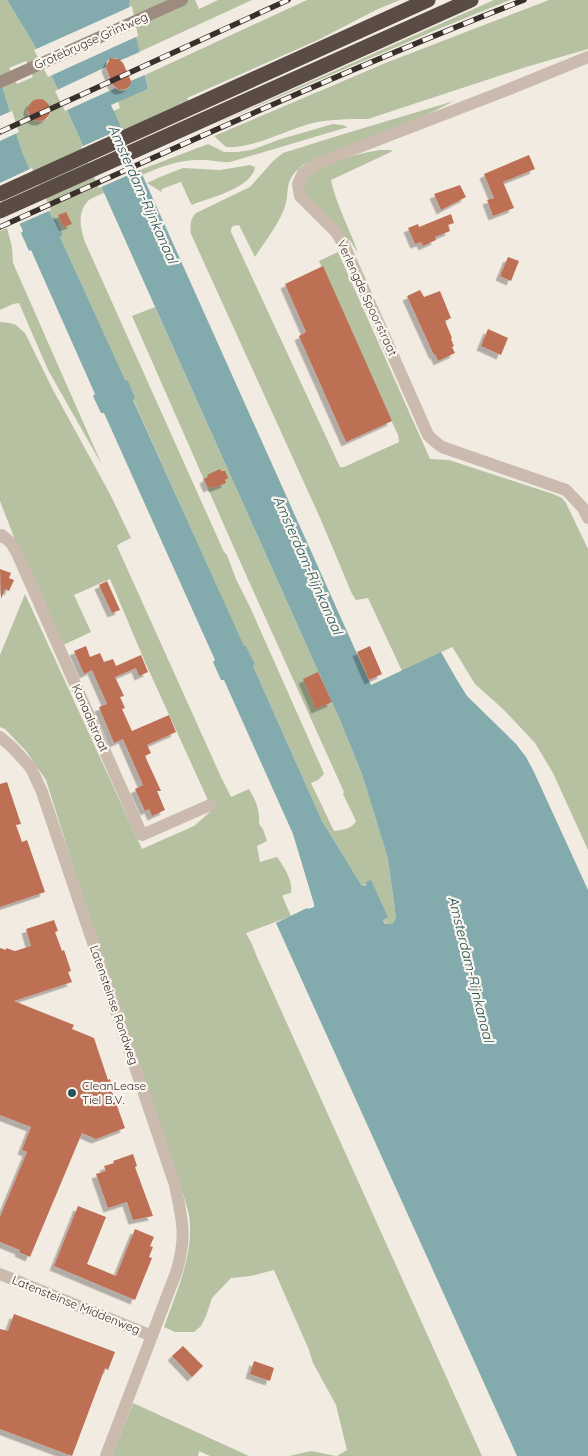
<svg xmlns="http://www.w3.org/2000/svg" width="588" height="1456" font-family="Quicksand,sans-serif">
  <style>
    .green { fill: #b6c1a2; fill-rule: evenodd }
    .water { fill: #83abae; fill-rule: evenodd }
    .pier { fill: #f2ebe2; fill-rule: evenodd }
    .building { fill: #be7054; filter: url(#shadow) }
    .lines { fill: none; stroke-linecap: round; stroke-linejoin: round }
    .minor { stroke: #cabbae; stroke-width: 12 }
    .secondary { stroke: #9e8b7f; stroke-width: 12 }
    .motorway { stroke: #5a4b44; stroke-width: 15 }
    .rail-casing { stroke: #39302c; stroke-width: 5.5 }
    .rail { stroke: #faf5ee; stroke-width: 4; stroke-dasharray: 11; stroke-linecap: butt }
    .poi-dot { fill: #245459; stroke: #faf5ee; stroke-width: 2 }
    .labels { text-anchor: middle; stroke-width: 4.5; stroke-linejoin: round; paint-order: stroke }
    .street-label { font-size: 12px; fill: #39302c; stroke: #faf5ee }
    .poi-label { font-size: 12px; fill: #39302c; stroke: #faf5ee; text-anchor: start }
    .water-label { font-size: 14px; font-style: italic; fill: #245459; stroke: #faf5ee }
  </style>
  <defs>
    <filter id="shadow"><feDropShadow dx="-4.5" dy="4.5" stdDeviation="0" flood-color="#0004"/></filter>
  </defs>
  <rect width="100%" height="100%" fill="#f2ebe2"/>
  <path class="green" d="M0,0H7L32,41L54,81L104,193C99,195 93,197 89,200C77,211 80,228 85,242L224,552L227,555L236,579L250,607L322,769L324,774L318,780L311,783L334,831C342,830 352,829 356,821L343,794L344,792L242,566L132,316L155,307L339,718L362,774L388,859L396,918L392,924C388,925 385,924 383,920L387,917L366,883V884L362,886L322,821L253,666L255,664L246,646L244,647L133,399L135,398L125,381L60,237L63,235L55,217L52,219L22,152L0,79ZM26,61L33,77L17,84L9,68ZM37,99L46,101L50,109L48,118L40,122L31,119L27,112L30,103Z
    M130,0H195L199,9L218,0H252L139,52L129,6Z
    M307,0H400L378,9L318,40L187,98L194,113L127,143L113,111L120,108L118,101L148,89L145,75Z
    M494,0H510L436,30L211,126Z
    M549,0H588V49L526,67L368,119C349,119 328,119 309,124C284,131 252,149 226,147L214,136L388,62Z
    M454,101L403,127L303,165C280,183 293,192 282,214C275,229 264,243 255,257L239,225L233,226L231,229V232L340,467H344L399,442L398,435L349,330L319,261L338,252L430,459L449,460L553,494L562,498L566,503L588,549V850L553,773L535,743L503,709L475,684L453,648L452,647L402,671L368,598L356,600L352,594L321,520L191,234C190,226 190,219 196,213L250,187L273,161L283,153L347,133Z
    M333,124L342,125L348,127L230,162C220,163 212,160 203,160C181,159 162,166 142,175L140,170L208,144L224,152H237L251,150L281,139Z
    M380,150H389L393,151L331,180C336,205 350,229 358,253L351,242L302,193L303,178L330,162L364,153Z
    M250,165L255,167C253,187 210,198 194,204L192,205L190,202L181,182L164,188L161,190L163,193L147,183L160,177L183,168L220,170Z
    M7,228L12,247L13,263L102,465L48,370L19,303L13,304L0,310V231Z
    M0,322L10,323L16,325L25,333L53,390L110,494L131,538L119,544L117,546L221,777L231,797L249,789C256,801 260,810 259,824L263,829L267,841L257,846L260,862L277,857C284,867 293,880 291,893L283,895V898L291,916L246,933L252,944L257,957L482,1456H337L347,1450L336,1405L313,1363L309,1350L274,1270L251,1276L231,1278L212,1298L206,1316L201,1326L194,1332H175L164,1327C176,1293 195,1253 189,1215C188,1209 185,1203 184,1197L86,907L46,780L26,751L5,729L0,727V655L25,594L142,849L194,826L210,812L207,798L145,662L110,579L74,595L91,632L61,646L19,550L0,501Z
    M133,1403L249,1456H210L199,1451L198,1456H112Z
    M311,1451L336,1456H289Z"/>
  <path class="water" d="M7,0H130L129,6L148,89L111,105L371,685L441,652L457,680L467,696L516,744L526,757L534,772L588,890V1456H517L276,923L307,908L308,909L314,907V904L293,834L224,680H221L213,662L215,660L104,413H101L93,396L95,394L31,250L29,251L21,233L23,231L0,182V79L22,152L52,218L55,217L63,235L60,237L125,380L128,381L135,398L133,400L244,646H246L255,664L253,666L322,821L362,886L366,885V882L371,880L388,917L383,920L384,923L387,924H392L396,918L388,859L362,774L339,718L54,81L32,41ZM102,26L109,44L102,48L97,45L93,28ZM114,58C126,59 127,75 130,86C119,97 114,87 110,78C108,74 106,70 106,66C106,61 109,59 114,58Z"/>
  <path class="pier" d="M132,6L138,36L48,77L34,50ZM99,27L103,31L107,41L104,46L99,44L94,33L95,30Z
    M142,51L147,74L128,82L119,61Z
    M108,66L118,87L65,111L55,91Z
    M12,111L19,132L0,141V116Z
    M123,128L142,169L99,188L81,147Z
    M32,168L51,210L17,225L0,188V183Z"/>
  <path class="building" d="M110,58L119,59L123,63L131,81L130,86L126,89L119,90L113,85L106,67Z
    M28 110a11 11 0 1 1 22 0a11 11 0 1 1-22 0Z
    M529,155L535,169L503,182L514,208L493,216L487,200L494,198L484,174Z
    M460,185L466,197L441,210L434,194Z
    M66,212L72,224L64,227L58,215Z
    M451,214L454,223L448,225L450,231L435,237L436,240L423,246L421,242L415,244L408,228L418,224L419,227Z
    M508,257L519,261L511,281L500,276Z
    M323,266L392,421L346,442L299,336L306,332L285,284Z
    M420,290L424,297L440,291L451,318L445,321L452,338L451,339L454,346L452,347L455,353L438,361L435,354L434,355L407,296Z
    M488,329L508,338L501,355L481,346Z
    M220,469L221,471H225L228,478L225,480L226,483L213,488L212,486L208,488L204,479L208,477L207,475Z
    M0,569L11,573L9,578L14,580L9,591L5,589L1,599Z
    M107,581L120,610L112,613L99,585Z
    M86,646L90,657L100,653L104,662L113,659L116,666L141,655L148,672L139,676L136,668L115,677L124,696L120,697L125,708L122,709L132,731L169,715L176,732L147,745L151,753L145,756L161,791H157L165,810L152,816L149,809L145,811L135,789L143,785L123,739L114,743L99,707L107,704L92,670L84,674L74,651Z
    M370,646L382,674L369,680L357,652Z
    M318,672L332,702L316,709L303,679Z
    M7,782L21,824L16,825L22,842L27,840L45,892L0,907V784Z
    M54,920L58,931L55,932L62,951L64,950L71,971L68,972L72,982L14,1001L74,1025L72,1029L94,1038L108,1080L110,1079L113,1089H111L125,1128L96,1139L82,1133L30,1257L19,1252L20,1250L0,1242V1217L27,1152L22,1150L31,1127L0,1115V948L6,950V948L15,951L31,946L26,929Z
    M133,1154L137,1166L135,1167L153,1216L133,1220L127,1202L108,1208L96,1174L106,1171L104,1166L114,1163L113,1161Z
    M78,1206L106,1217L87,1264L97,1268L116,1276L135,1229L154,1237L150,1246L153,1247L149,1257L152,1258L135,1300L54,1266Z
    M14,1314L115,1352L108,1370L105,1368L72,1456L0,1429V1329L8,1331Z
    M183,1346L203,1366L192,1377L172,1356Z
    M254,1361L274,1368L270,1381L250,1374Z"/>
  <g class="lines">
    <path class="minor" d="M588,57L507,90L318,163L303,173L298,184L300,196L336,232L345,247L428,435L434,441L442,447L566,490L583,508L588,518
      M0,537L2,535L11,543L17,553L142,835L210,805
      M0,737L13,748L31,768L42,792L175,1185C182,1219 187,1235 177,1270L106,1456
      M0,1274L152,1336"/>
    <path class="secondary" d="M0,82L182,0"/>
    <path class="motorway" d="M0,194L428,0
      M0,211L471,0"/>
    <g class="rail-casing">
      <path id="rail" d="M0,132L288,0
        M0,227C174,148 347,69 524,0"/>
    </g>
    <use href="#rail" class="rail"/>
  </g>
  <circle class="poi-dot" cx="72" cy="1093" r="5"/>
  <g class="labels">
    <g class="street-label">
      <text transform="translate(91 41) rotate(-24)" y="4">Grotebrugse Grintweg</text>
      <text transform="translate(367 298) rotate(65)" y="4">Verlengde Spoorstraat</text>
      <text transform="translate(90 718) rotate(66)" y="4">Kanaalstraat</text>
      <text transform="translate(114 1005) rotate(71)" y="4">Latensteinse Rondweg</text>
      <text transform="translate(76 1305) rotate(22)" y="4">Latensteinse Middenweg</text>
    </g>
    <g class="poi-label">
      <text x="82" y="1090">CleanLease<tspan x="82" dy="14">Tiel B.V.</tspan></text>
    </g>
    <g class="water-label">
      <text transform="translate(143 194) rotate(66)" y="5">Amsterdam-Rijnkanaal</text>
      <text transform="translate(308 565) rotate(66)" y="5">Amsterdam-Rijnkanaal</text>
      <text transform="translate(471 969) rotate(76)" y="5">Amsterdam-Rijnkanaal</text>
    </g>
  </g>
</svg>
